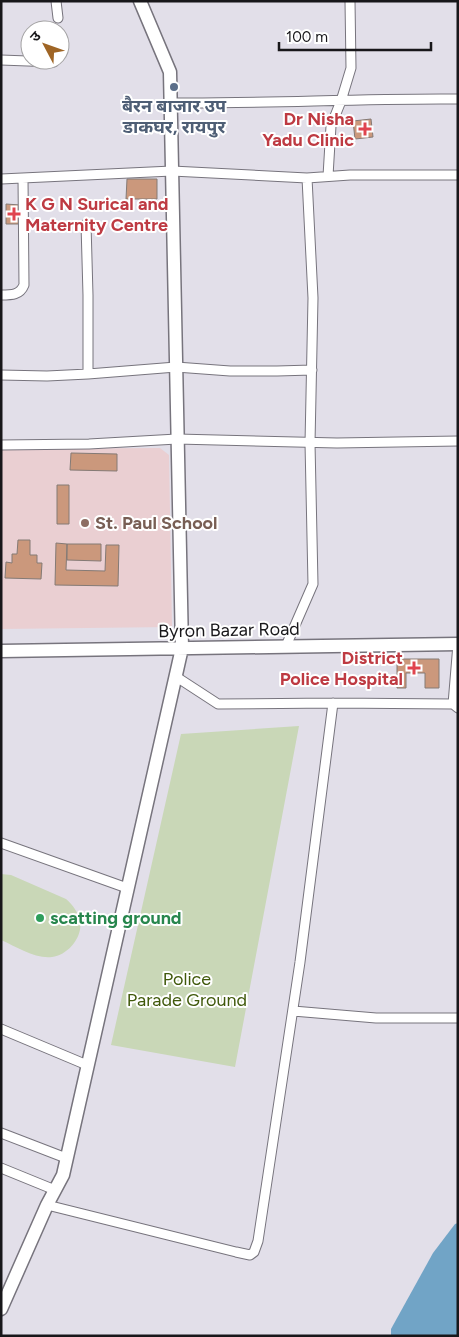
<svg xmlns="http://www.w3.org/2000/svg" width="459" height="1337" font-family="Figtree,'Noto Sans Devanagari',sans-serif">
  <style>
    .education { fill: #eacfd2 }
    .green { fill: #c9d7b7 }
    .water { fill: #71a4c6 }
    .building { fill: #cb987c; stroke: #847a75 }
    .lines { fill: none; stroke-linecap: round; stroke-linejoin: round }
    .street-casing { stroke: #77747d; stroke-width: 11 }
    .secondary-casing { stroke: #77747d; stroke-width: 15 }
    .street { stroke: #fff; stroke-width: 9 }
    .secondary { stroke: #fff; stroke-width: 12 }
    .service-dot { fill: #5c6f8a; stroke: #fff; stroke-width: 2 }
    .health-dot { fill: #e0444e; stroke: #fff; stroke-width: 2 }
    .education-dot { fill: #8d6e63; stroke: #fff; stroke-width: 2 }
    .leisure-dot { fill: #2e9e5b; stroke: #fff; stroke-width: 2 }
    .labels { text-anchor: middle; stroke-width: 4; stroke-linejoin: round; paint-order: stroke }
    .service-label { font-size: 18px; font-weight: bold; fill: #4e5e75; stroke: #fff }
    .health-label { font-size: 18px; font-weight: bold; fill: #be3a42; stroke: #fff; text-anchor: end }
    .education-label { font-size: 18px; font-weight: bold; fill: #785e54; stroke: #fff; text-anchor: start }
    .street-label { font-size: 18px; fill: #18171a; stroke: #fff }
    .leisure-label { font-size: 18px; font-weight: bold; fill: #27864d; stroke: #fff; text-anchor: start }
    .park-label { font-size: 18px; fill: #40590b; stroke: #fff }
  </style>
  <rect width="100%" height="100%" fill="#e2dfe9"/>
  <path class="education" d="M160,448L169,455L172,627L1,629V449Z"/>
  <path class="green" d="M299,726L235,1067L111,1045L181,734Z
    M1,874L11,875L66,899C73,905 78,912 80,921C83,937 68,955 52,957C35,959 17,947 1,940Z"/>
  <path class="water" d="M458,1223V1336H391V1329L433,1253L455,1224Z"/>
  <path class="building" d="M371,119L373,137L355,139L353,121Z
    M127,179H157V199H126Z
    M6,204L20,205V224H6Z
    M71,453L117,454V471L70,470Z
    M57,485H69V524H57Z
    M18,540H30V555H37V563H42L41,579L5,578L6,562L12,563V554H17Z
    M56,543L67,544L66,570L105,571L106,545H119L118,586L55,585Z
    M67,544H101V561L67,560Z
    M397,659H439V688H425V673H406V688H397Z"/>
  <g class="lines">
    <g class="street-casing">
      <path id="street" d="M56,1L58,18
        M1,60L54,62
        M171,103C266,104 362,98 458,99
        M328,176L331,126L341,101L351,68L350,1
        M1,179L172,171L307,178L350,175H458
        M86,224L88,295V374
        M1,295C12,295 20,295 24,285L23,178
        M1,375L47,376L88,374L176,367L230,371H277L312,370
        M1,445L89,444L177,439L337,443L458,441
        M286,646L313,584L310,443L313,298L307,178
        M175,676L218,704L333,703L453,704L458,708
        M453,704L458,644
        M1,843L127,888
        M293,1011L376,1018H458
        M1,1029L87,1065
        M1,1133L66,1158
        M1,1168L55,1190
        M47,1205L236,1252L250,1255L254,1252L258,1241L300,962L333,703"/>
    </g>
    <g class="secondary-casing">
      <path id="secondary" d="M1,651L458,644
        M1,1309L47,1205L63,1175L182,648L170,72L140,1"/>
    </g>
    <use href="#street" class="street"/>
    <use href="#secondary" class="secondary"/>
  </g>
  <circle class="service-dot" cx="174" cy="87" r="5"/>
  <g class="health-dot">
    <path d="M362.5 121.5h5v5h5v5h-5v5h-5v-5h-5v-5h5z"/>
    <path d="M11.5 206.5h5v5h5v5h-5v5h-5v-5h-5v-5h5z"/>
    <path d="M411.5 660.5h5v5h5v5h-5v5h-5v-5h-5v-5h5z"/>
  </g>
  <circle class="education-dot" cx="85" cy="523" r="5"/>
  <circle class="leisure-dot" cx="40" cy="918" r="5"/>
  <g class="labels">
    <g class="service-label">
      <text x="174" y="112">बैरन बाजार उप<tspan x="174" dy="21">डाकघर, रायपुर</tspan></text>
    </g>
    <g class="health-label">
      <text x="354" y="125">Dr Nisha<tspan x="354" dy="21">Yadu Clinic</tspan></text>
      <text x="25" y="210" text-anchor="start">K G N Surical and<tspan x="25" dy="21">Maternity Centre</tspan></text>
      <text x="403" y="664">District<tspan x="403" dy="21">Police Hospital</tspan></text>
    </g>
    <g class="education-label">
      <text x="95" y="529">St. Paul School</text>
    </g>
    <g class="street-label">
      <text transform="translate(229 630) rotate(-1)" y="6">Byron Bazar Road</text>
    </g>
    <g class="leisure-label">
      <text x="50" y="924">scatting ground</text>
    </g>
    <g class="park-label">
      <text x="187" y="985">Police<tspan x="187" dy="21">Parade Ground</tspan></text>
    </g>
  </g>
  <rect width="459" height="1337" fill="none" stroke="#18171a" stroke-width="5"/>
  <g transform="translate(45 45) rotate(311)"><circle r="24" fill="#ffffff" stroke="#a3a2a3"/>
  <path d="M0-4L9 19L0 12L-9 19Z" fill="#9f6525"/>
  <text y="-8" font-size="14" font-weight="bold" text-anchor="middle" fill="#18171a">उ</text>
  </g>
  <path d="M279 42v8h152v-8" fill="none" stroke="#18171a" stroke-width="2.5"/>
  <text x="286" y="42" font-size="15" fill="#18171a" stroke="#ffffff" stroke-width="4" paint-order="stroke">100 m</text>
</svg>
